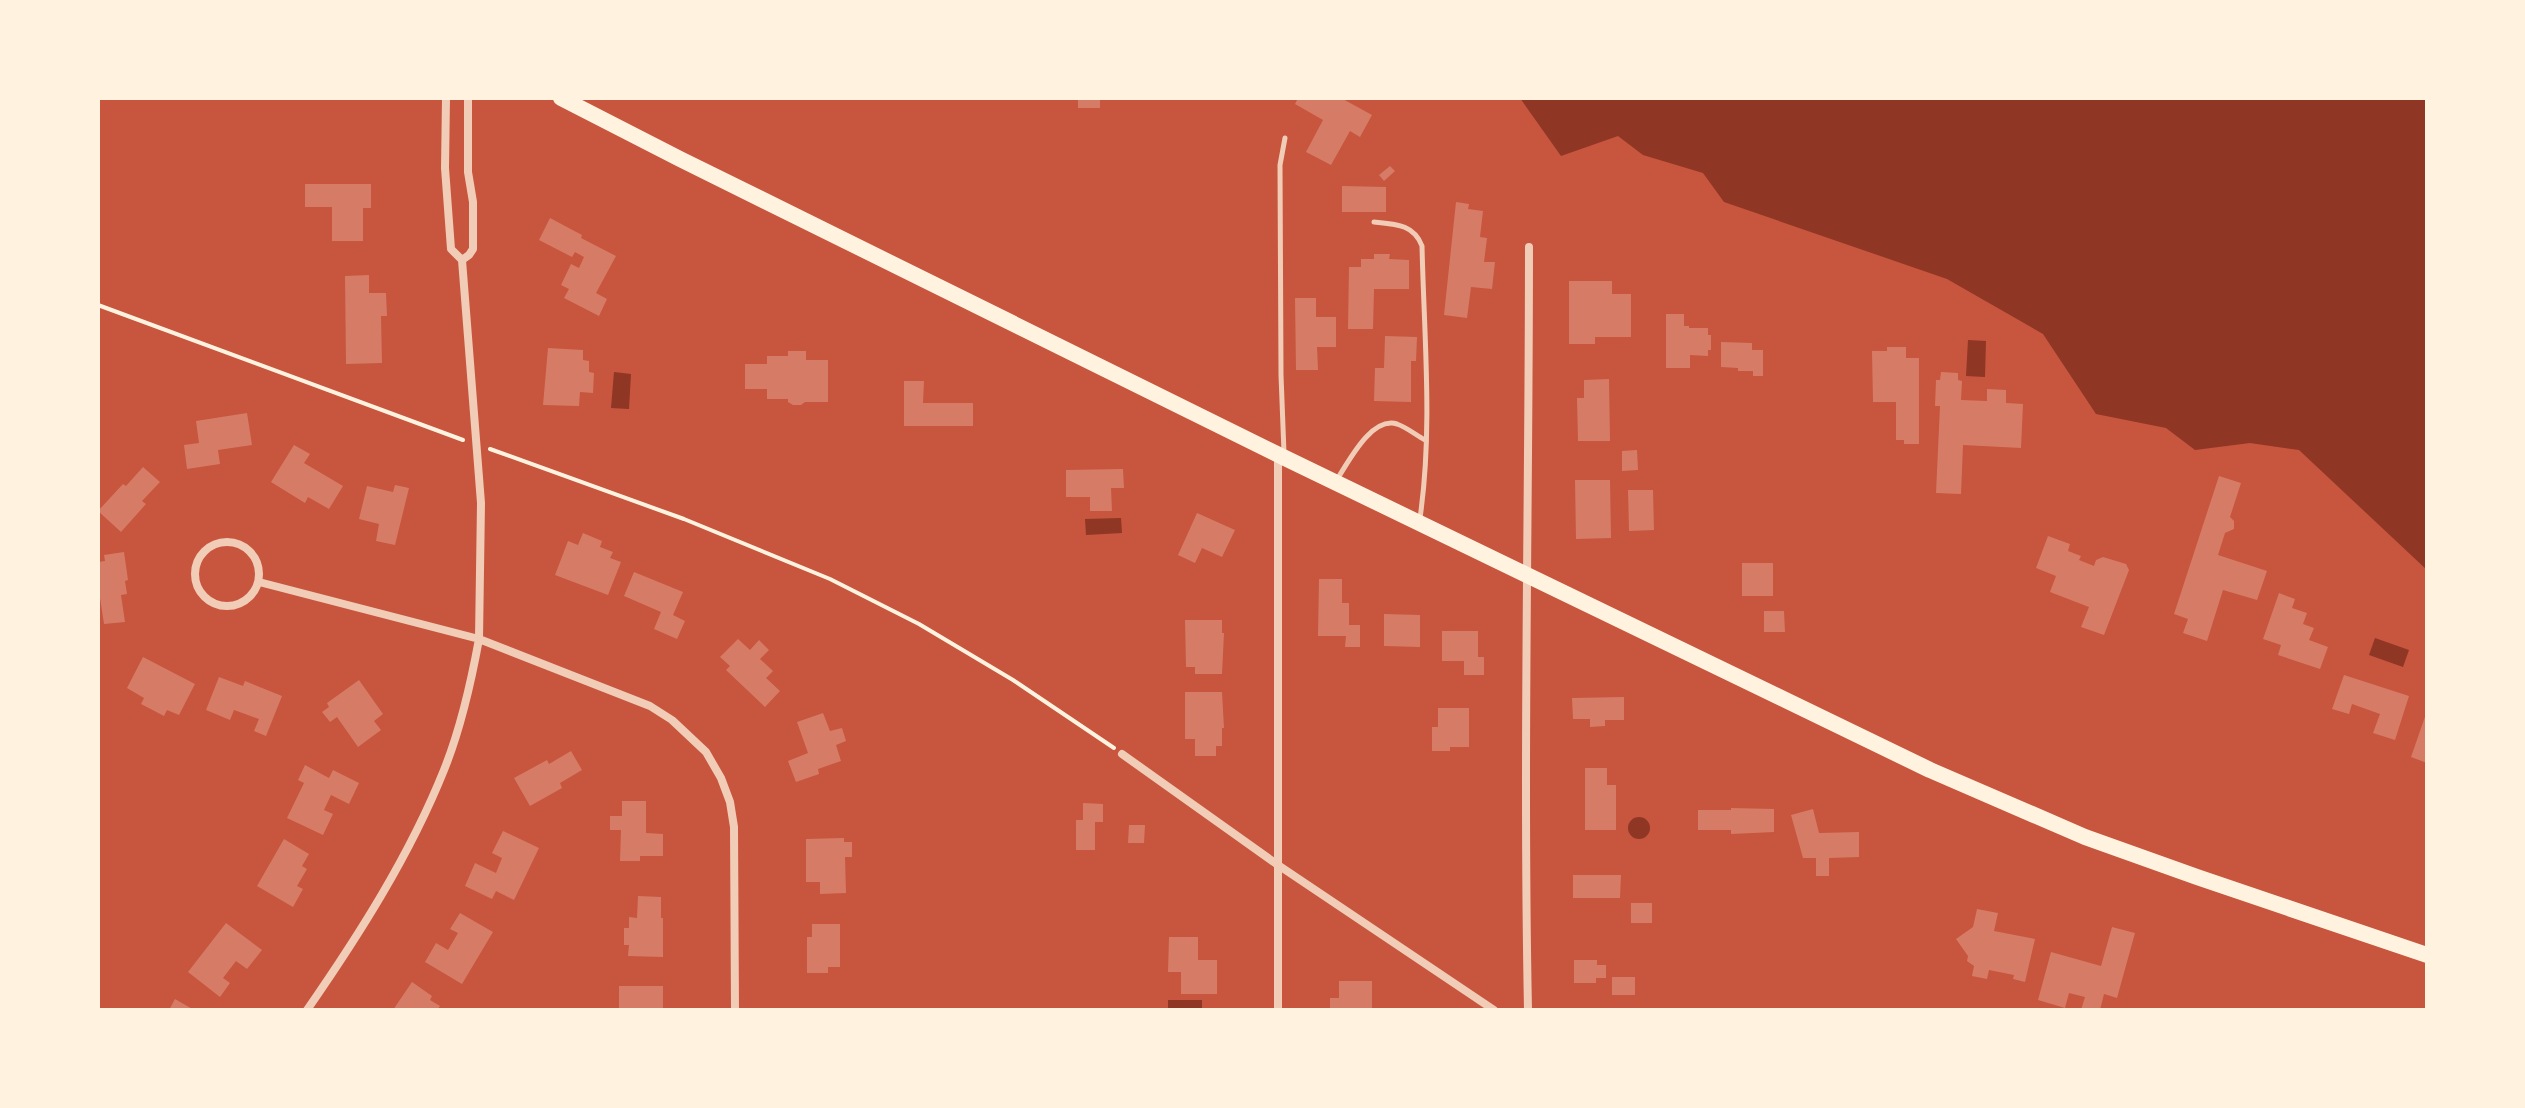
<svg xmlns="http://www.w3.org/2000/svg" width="2525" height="1108" font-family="Roboto,sans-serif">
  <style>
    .water { fill: #8f3625 }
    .building { fill: #d67c66 }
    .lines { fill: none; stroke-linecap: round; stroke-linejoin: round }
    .path { stroke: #fff3e0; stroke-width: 4 }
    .service { stroke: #f1ccb7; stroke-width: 5 }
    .minor { stroke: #f1ccb7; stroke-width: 8 }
    .primary { stroke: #fff3e0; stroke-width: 16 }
  </style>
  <rect width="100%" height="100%" fill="#c8553d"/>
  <path class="water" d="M1520,98H2427V570L2299,450L2250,443L2195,450L2166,428L2096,414L2043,334L1947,279L1724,202L1703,173L1643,155L1618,136L1561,156Z
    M1968,340L1986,341L1985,377L1966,376Z
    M614,372L631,374L629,409L611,408Z
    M1121,518L1122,533L1086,535L1085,519Z
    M2375,638L2409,650L2403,667L2369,655Z
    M1628 828a11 11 0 1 1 22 0a11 11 0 1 1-22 0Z
    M1168,1000H1202V1010H1168Z"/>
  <path class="building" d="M1078,98H1100V108H1078Z
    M1298,98H1341L1372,115L1360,137L1350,131L1331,165L1306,152L1323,120L1295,104Z
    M1390,166L1395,171L1384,181L1379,175Z
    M305,184H371V208H363V241H332V207H305Z
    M1342,186L1386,187V212H1342Z
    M1456,202L1469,204L1468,209L1483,211L1480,237L1487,238L1484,262H1495L1492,289L1471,287L1467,318L1444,315Z
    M550,218L582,235L581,238L616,256L596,293L607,299L599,316L564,298L569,289L561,285L571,264L579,268L584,257L575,252L572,257L539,240Z
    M1374,254H1390L1389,259L1409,260V289H1374L1373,329H1348L1349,267H1361V259H1374Z
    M369,275V293H386L387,316H381L382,363L346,364L345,276Z
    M1569,281H1612V294H1631V337H1595V344H1569Z
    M1295,298H1316V317H1336V347H1317L1318,370H1296Z
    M1666,314H1684V326H1689V328H1708V335H1711V350H1708V356L1690,355V368H1666Z
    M1385,336L1417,337L1416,361H1411V402L1374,401L1375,368H1384Z
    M1721,342L1752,343V350H1763V376H1753V371H1738V368L1721,367Z
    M1887,347H1906V358H1919V444H1904V440H1896V402H1873L1872,351H1887Z
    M548,348L583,350V360L589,361V372L594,373L593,393L580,392L579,406L543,405Z
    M788,351H806V360H828V402H805L801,405H793L788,402V399H767V389H745V364H767V356H788Z
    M1941,372L1958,373V380L1962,381L1961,400L1987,401V389L2006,390V403L2023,404L2021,448L1963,445L1961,494L1936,493L1940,406H1935L1936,380H1940Z
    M1609,379L1610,441H1578L1577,398H1584V380Z
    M904,381H924L923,403H973V426H904Z
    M247,413L252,445L218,450L220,464L187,469L184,445L199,443L196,421Z
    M294,445L310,454L304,463L343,486L329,509L308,497L305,503L271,482Z
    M1637,450L1638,470L1622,471V451Z
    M143,467L160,482L142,501L146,504L121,532L98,511L123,484L126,486Z
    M1123,469L1124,488H1111L1112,511H1090V497H1066V470Z
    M2219,476L2241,483L2230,517L2234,521V529L2225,533L2218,555L2267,571L2257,600L2223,590L2207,641L2183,633L2188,619L2174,614Z
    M1575,480H1610L1611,538L1576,539Z
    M395,485L409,488L395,545L376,541L379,524L359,519L367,486L393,492Z
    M1628,490H1653L1654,530L1629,531Z
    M1197,513L1235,530L1222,557L1202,548L1195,563L1178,555Z
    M583,533L602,541L600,547L613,552L610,558L621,562L608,595L555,575L568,541L578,545Z
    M2048,536L2070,544L2068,551L2081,556L2079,560L2094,566L2096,560L2103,557L2126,564L2129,570L2104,635L2081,627L2089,607L2050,592L2056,576L2036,568Z
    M124,552L128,580L125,581L127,594L121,595L125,622L104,624L100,598L98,599V562L105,561L104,555Z
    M1742,563H1773V596H1742Z
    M634,572L683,592L673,615L685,621L677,639L654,629L661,612L624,596Z
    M1319,579H1342V603H1349V625H1360V647H1345L1346,636H1318Z
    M2279,593L2295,599L2292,608L2307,613L2303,624L2314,628L2309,640L2328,647L2320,669L2278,655L2281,645L2263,639Z
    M1764,611H1784L1785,632H1764Z
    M1384,614L1420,615V647L1384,646Z
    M1185,620H1222V633H1224L1222,674H1195V667H1186Z
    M1442,631H1478V657H1484V675H1464V661H1442Z
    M738,639L750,650L759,640L769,650L760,659L773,671L766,678L780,691L765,707L726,670L730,666L720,657Z
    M143,657L195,684L179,715L167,710L164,716L141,704L144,698L127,688Z
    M2344,675L2409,696L2395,740L2373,733L2380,714L2352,704L2349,714L2332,709Z
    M219,677L243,686L245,681L282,696L266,736L254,731L259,719L234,710L230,720L206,710Z
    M359,680L383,714L374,721L381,730L358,747L337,717L330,722L322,712L329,707L327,703Z
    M1185,692H1222L1224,728H1222V746H1216V756H1195V739H1185Z
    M1624,697V720H1605V726L1590,727V719H1573L1572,698Z
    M1438,708H1469V747H1450V751H1432V727H1438Z
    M2427,711V763L2411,757Z
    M823,713L830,731L842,728L846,741L836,745L841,761L818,769L819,774L796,782L788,761L808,753L797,722Z
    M571,751L582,770L560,783L562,788L530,806L514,778L547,760L549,764Z
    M305,765L329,778L333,770L359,783L349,804L331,795L324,810L333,814L323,835L287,818L304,783L298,780Z
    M1585,768H1607V785H1616V830H1585Z
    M622,801H646V833L663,834V856H640V861H620L621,830H610V816H622Z
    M1083,803L1103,804V822H1095V850H1076V820H1083Z
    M1731,808L1774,809V832L1731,834V830H1698V810H1731Z
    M1813,809L1819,833L1859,832V857L1829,858V876H1816V858H1803L1791,815Z
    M1129,825H1145L1144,843H1128Z
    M503,831L539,848L514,900L496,891L492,899L465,886L475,863L496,873L502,858L492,853Z
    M844,838V842H852V857H845L846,893L820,894V882H806V839Z
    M284,839L309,854L302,866L307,869L297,886L303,889L293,907L257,886Z
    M1573,875H1621L1620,898H1573Z
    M638,896L661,897V918H663V957L628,956L629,945H624V928H629V917L637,918Z
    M1631,903H1652V923H1631Z
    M1977,909L1998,913L1994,931L2035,939L2025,982L2013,979L2014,975L1989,970L1987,979L1972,976L1974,966L1967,961L1968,956L1956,939L1973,927Z
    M460,913L493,932L462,984L425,962L436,943L448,950L458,933L450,929Z
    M226,923L262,950L247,969L236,961L223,978L230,983L220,997L188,972Z
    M812,924H840V967H828V973H807V937H812Z
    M2112,927L2135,933L2117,998L2104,994L2100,1010H2081L2085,997L2069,993L2065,1008L2038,1000L2051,952L2101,966Z
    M1169,937H1198V960H1217V994H1181V972H1168Z
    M1574,960H1597V965H1606V978H1596V983H1574Z
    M1612,977H1635V995H1612Z
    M1339,981H1372V1010H1330V998H1339Z
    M412,982L432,996L430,1000L440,1006L437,1010H393Z
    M619,986H663V1010H619Z
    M175,999L194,1010H169Z"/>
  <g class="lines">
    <path class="path" d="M98,305L463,440
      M490,449L684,519L830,579L919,624L1013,680L1114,748"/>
    <path class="service" d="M1374,222C1395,224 1414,224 1422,246C1424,336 1433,429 1420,518
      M1284,453L1281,375L1280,165L1285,138
      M1336,481C1348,463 1371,416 1397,424C1406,427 1416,435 1425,440"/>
    <path class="minor" d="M446,98L445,168L451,249L462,260L481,503L479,639L650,706L672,720L706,752L721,778L730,802L734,827L735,1010
      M462,260L469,255L473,249V202L468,172V98
      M195 574a32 32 0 1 1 64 0a32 32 0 1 1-64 0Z
      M259,582L479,639C471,683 461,728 444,770C410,855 359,935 307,1010
      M1122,754L1278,865L1494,1010
      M1278,1010V455
      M1528,1010C1523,756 1529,502 1529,247"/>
    <path class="primary" d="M561,98L680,159L1285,458L1930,770L2085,837L2197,877L2427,955"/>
  </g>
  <rect width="2525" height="1108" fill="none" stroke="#fff3e0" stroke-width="200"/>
</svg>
